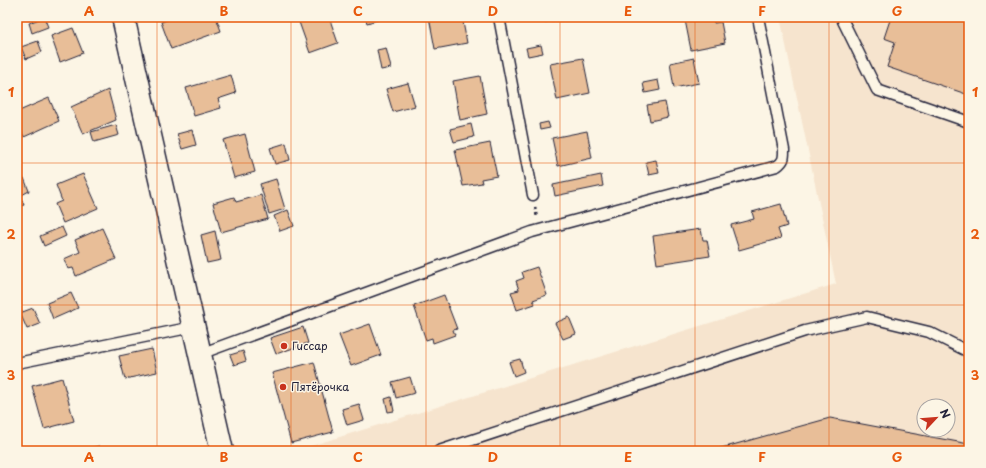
<svg xmlns="http://www.w3.org/2000/svg" width="986" height="468" font-family="'Playpen Sans',sans-serif">
  <style>
    .built { fill: #f6e4ce; fill-rule: evenodd }
    .building { fill: #e8be98; stroke: #22223b }
    .lines { fill: none; stroke-linecap: round; stroke-linejoin: round }
    .service-casing { stroke: #22223b; stroke-width: 13 }
    .tertiary-casing { stroke: #22223b; stroke-width: 25 }
    .path { stroke: #22223b; stroke-width: 2.5; stroke-dasharray: 3 3; stroke-linecap: butt }
    .service { stroke: #fcf5e5; stroke-width: 10 }
    .tertiary { stroke: #fcf5e5; stroke-width: 22 }
    .grid { fill: none; stroke: #e8590c; stroke-width: 1; stroke-opacity: 0.55 }
    .poi-dot { fill: #c8321e; stroke: #fcf5e5; stroke-width: 1.5 }
    .labels { text-anchor: middle; stroke-width: 3; stroke-linejoin: round; paint-order: stroke }
    .poi-label { font-size: 11px; fill: #22223b; stroke: #fcf5e5; text-anchor: start }
    .neatline { fill: none; stroke: #e8590c; stroke-width: 1.5 }
    .grid-label { font-size: 13px; text-anchor: middle; font-weight: bold; fill: #e8590c }
  </style>
  <rect width="100%" height="100%" fill="#fcf5e5"/>
  <filter id="ink" filterUnits="userSpaceOnUse"><feTurbulence type="fractalNoise" baseFrequency=".025" numOctaves="2"/><feDisplacementMap in="SourceGraphic" scale="8" xChannelSelector="R" yChannelSelector="G"/><feConvolveMatrix kernelMatrix="1 2 1 2 8 2 1 2 1" color-interpolation-filters="sRGB"/></filter>
  <g filter="url(#ink)">
    <path class="built" d="M780,17H969V451H294L836,284ZM924,406H948V430H924Z"/>
    <path class="building" d="M44,17L48,27L32,33L29,23Z
      M175,17H216L221,31L171,49L161,22Z
      M313,17H329L338,43L310,53L299,22Z
      M365,17H384V18L367,23Z
      M429,17H474L475,20L463,22L467,43L435,49Z
      M544,17H567V18L545,22Z
      M703,17H713L714,23L721,22L725,43L691,50L685,20Z
      M891,17H969V95L887,67L895,42L884,38Z
      M73,28L83,53L60,62L51,36Z
      M38,41L42,52L26,59L21,47Z
      M541,45L543,53L528,56L526,48Z
      M386,48L391,68L381,70L377,50Z
      M583,58L590,93L557,100L550,64Z
      M694,58L699,83L674,88L670,63Z
      M231,75L236,93L218,99L221,108L194,116L186,88Z
      M480,76L487,114L460,120L453,81Z
      M658,80L660,90L645,93L643,83Z
      M408,83L415,106L393,112L386,89Z
      M108,90L116,120L83,134L71,107Z
      M49,98L59,121L24,137L17,121V112Z
      M665,102L668,117L650,121L647,105Z
      M548,122L550,128L540,130L539,124Z
      M471,124L474,137L454,142L450,129Z
      M116,125L119,135L94,142L91,132Z
      M192,130L196,145L182,149L177,134Z
      M587,131L592,158L558,166L552,138Z
      M245,134L255,172L234,178L223,140Z
      M286,143L290,160L275,164L270,148Z
      M490,143L497,176L481,179L482,183L463,186L455,150Z
      M656,160L659,173L649,175L646,162Z
      M83,174L98,208L63,223L55,204L62,201L56,185Z
      M601,175L603,186L555,196L553,185Z
      M24,178L29,191L20,196L24,205L17,207V182Z
      M276,179L285,209L269,214L260,184Z
      M261,195L268,219L221,232L213,203L234,197L236,202Z
      M781,204L787,226L778,229L781,238L739,250L731,225L754,219L752,212Z
      M288,210L294,226L280,231L274,216Z
      M62,227L66,236L44,246L40,236Z
      M102,228L116,259L76,276L73,268L68,269L64,259L80,252L75,240Z
      M701,229L703,240H707L710,256L657,264L653,236Z
      M215,231L221,260L207,263L201,235Z
      M537,267L547,295L533,300L535,304L517,310L511,292L519,290L516,281L524,278L522,272Z
      M71,293L78,308L53,319L47,303Z
      M444,295L457,329L453,330L455,335L433,343L432,338L426,340L414,306Z
      M33,308L40,324L27,329L20,313Z
      M569,317L576,334L563,339L555,323Z
      M370,324L381,355L351,366L339,335Z
      M303,327L308,343L276,354L270,338Z
      M152,349L157,372L125,379L119,356Z
      M243,351L246,361L234,365L230,355Z
      M520,359L524,372L514,376L509,362Z
      M314,362L333,432L291,443L272,373Z
      M410,377L415,393L396,398L392,382Z
      M62,378L74,421L44,429L32,386Z
      M391,397L394,411L388,412L385,399Z
      M359,404L364,420L347,425L342,409Z
      M830,418L969,444V451H728L729,446Z
      M99,446L100,451H80Z
      M729,446L728,451H709Z"/>
    <g class="lines">
      <g class="service-casing">
        <path id="service" d="M499,17L533,195
          M844,17L843,21L877,90L969,122
          M200,354L532,232L777,166C784,161 784,158 784,150L758,17
          M17,363L193,327
          M439,451L805,331L867,317L929,332L969,352"/>
      </g>
      <g class="tertiary-casing">
        <path id="tertiary" d="M123,17L222,451"/>
      </g>
      <path class="path" d="M535,207L537,218"/>
      <use href="#service" class="service"/>
      <use href="#tertiary" class="tertiary"/>
    </g>
  </g>
  <path class="grid" d="M157,17V451M291,17V451M426,17V451M560,17V451M695,17V451M829,17V451M17,163H969M17,305H969"/>
  <g class="poi-dot">
    <circle cx="284" cy="346" r="4"/>
    <circle cx="283" cy="387" r="4"/>
  </g>
  <g class="labels">
    <g class="poi-label">
      <text x="292" y="350">Гиссар</text>
      <text x="291" y="391">Пятёрочка</text>
    </g>
  </g>
  <rect width="986" height="468" fill="none" stroke="#fcf5e5" stroke-width="44"/>
  <g transform="translate(936 418) rotate(64)"><circle r="19" fill="#fcf5e5" stroke="#a5a1a1"/>
  <path d="M0-3L7 15L0 10L-7 15Z" fill="#c8321e"/>
  <text y="-6" font-size="11" font-weight="bold" text-anchor="middle" fill="#22223b">N</text>
  </g>
  <rect x="22" y="22" width="942" height="424" class="neatline"/>
  <g class="grid-label">
    <text x="89" y="16">A</text>
    <text x="224" y="16">B</text>
    <text x="358" y="16">C</text>
    <text x="493" y="16">D</text>
    <text x="628" y="16">E</text>
    <text x="762" y="16">F</text>
    <text x="897" y="16">G</text>
    <text x="11" y="97">1</text>
    <text x="975" y="97">1</text>
    <text x="11" y="239">2</text>
    <text x="975" y="239">2</text>
    <text x="11" y="380">3</text>
    <text x="975" y="380">3</text>
    <text x="89" y="462">A</text>
    <text x="224" y="462">B</text>
    <text x="358" y="462">C</text>
    <text x="493" y="462">D</text>
    <text x="628" y="462">E</text>
    <text x="762" y="462">F</text>
    <text x="897" y="462">G</text>
  </g>
</svg>
